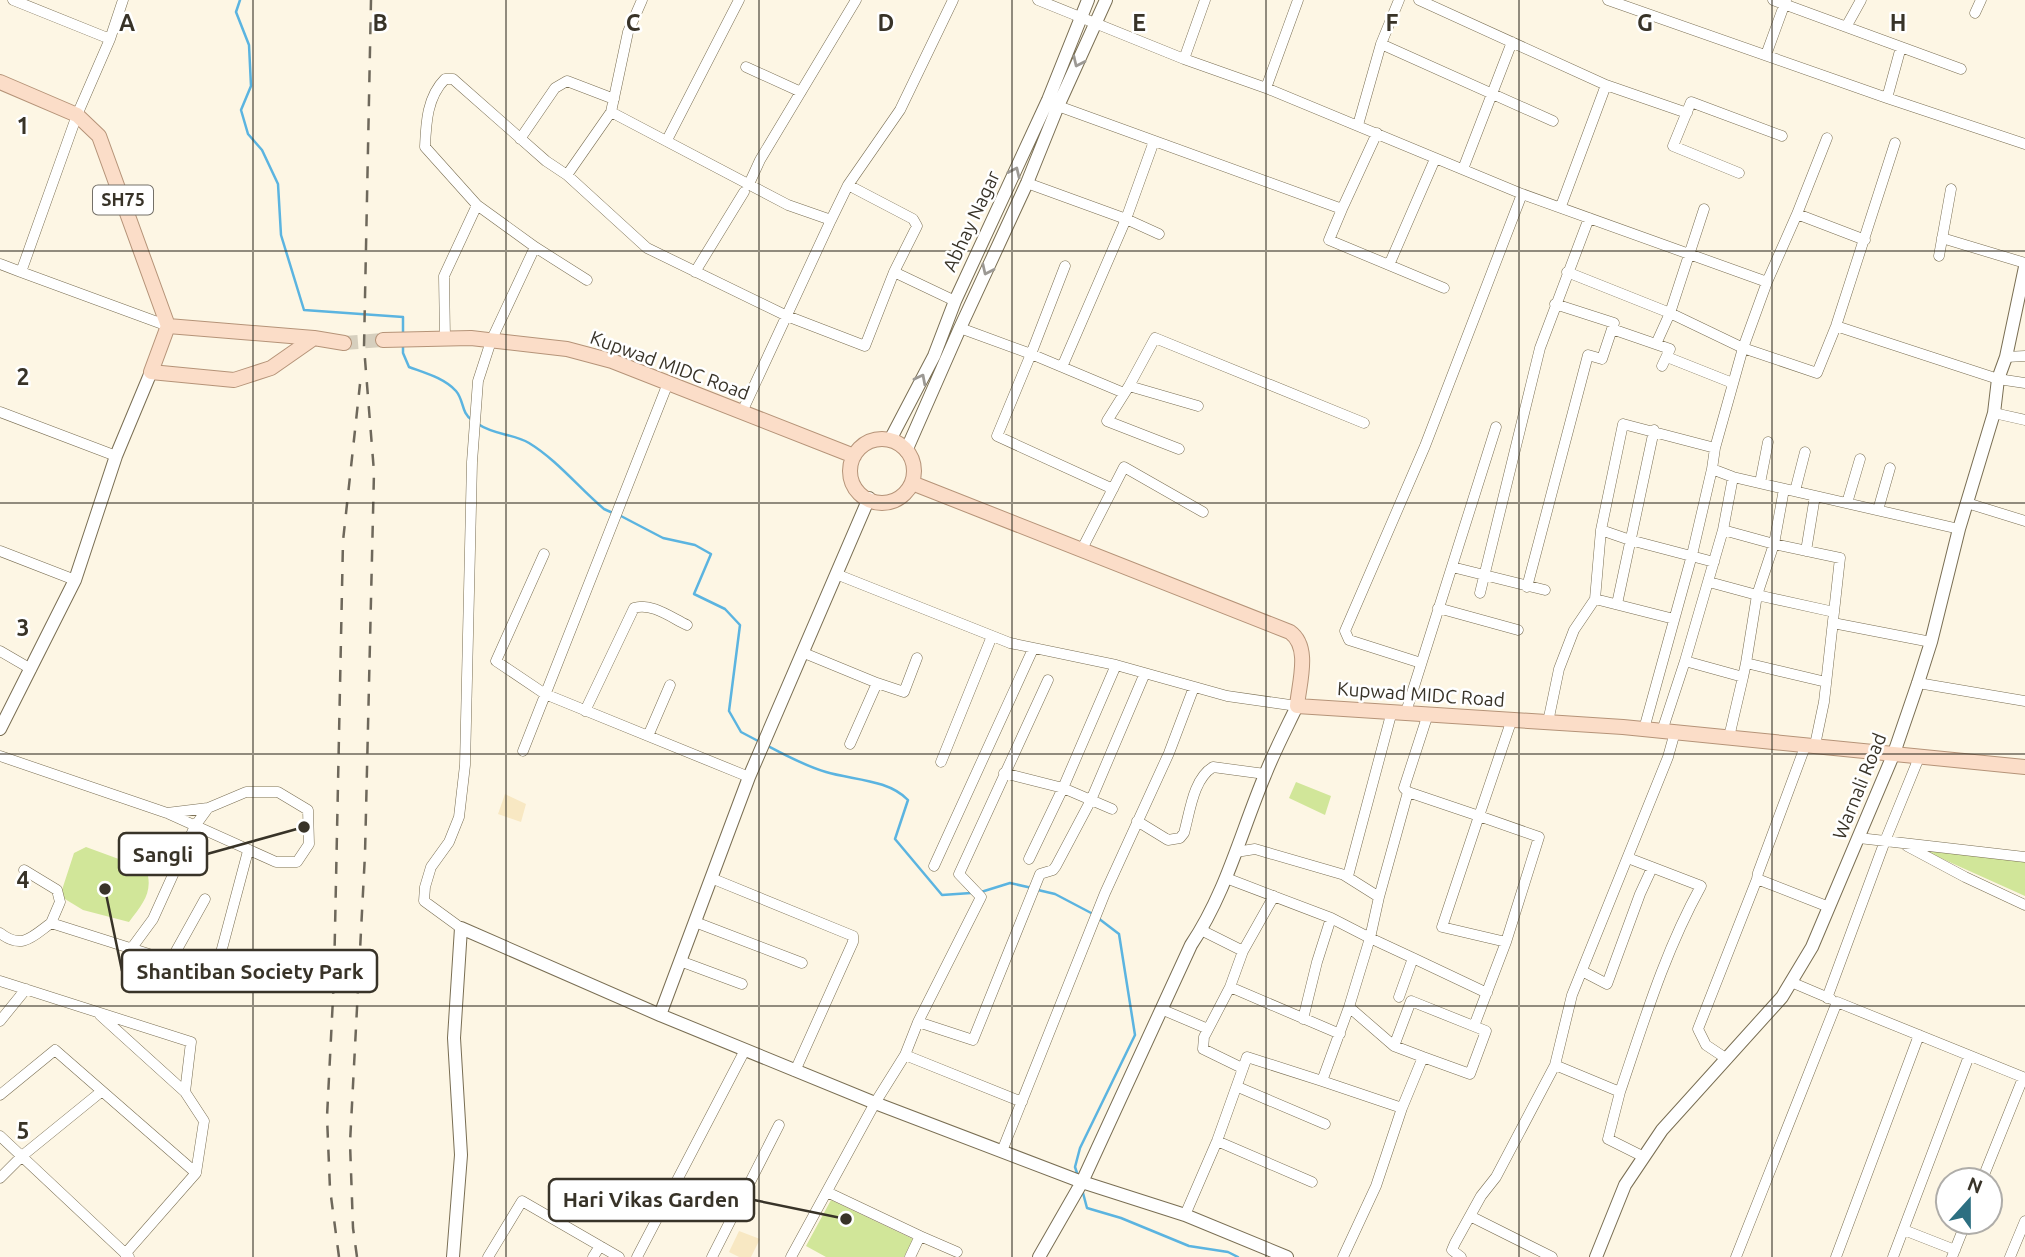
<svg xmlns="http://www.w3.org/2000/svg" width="2025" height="1257" font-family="Ubuntu,sans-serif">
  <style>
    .built { fill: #f8e8c3 }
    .green { fill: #d1e699 }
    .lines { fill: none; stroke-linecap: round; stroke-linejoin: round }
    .stream { stroke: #5bb4e0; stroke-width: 2.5 }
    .primary-tunnel { stroke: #d6cfbe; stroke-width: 14; stroke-dasharray: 14 7; stroke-linecap: butt }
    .street-casing { stroke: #796e53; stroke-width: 11 }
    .secondary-casing { stroke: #796e53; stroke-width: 14 }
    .primary-casing { stroke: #b59378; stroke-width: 16 }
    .street { stroke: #fff; stroke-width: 10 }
    .secondary { stroke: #fff; stroke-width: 12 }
    .primary { stroke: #fbddc8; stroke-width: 14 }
    .rail { stroke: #6e685b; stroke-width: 2.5; stroke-dasharray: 12 12; stroke-linecap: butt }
    .oneway { stroke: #9c9994 }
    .grid { fill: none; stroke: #383328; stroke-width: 2; stroke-opacity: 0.55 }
    .labels { text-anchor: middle; stroke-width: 5; stroke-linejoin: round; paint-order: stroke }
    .shield { fill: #fff; stroke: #747068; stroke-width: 2 }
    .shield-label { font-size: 18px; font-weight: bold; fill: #383328 }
    .street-label { font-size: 19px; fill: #383328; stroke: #fff }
    .grid-label { font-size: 23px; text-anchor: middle; font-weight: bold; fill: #383328; stroke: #fff; stroke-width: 5; stroke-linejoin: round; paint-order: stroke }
    .leader { fill: none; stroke: #383328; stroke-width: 2.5 }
    .callout-dot { fill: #383328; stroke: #fff; stroke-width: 2.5 }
    .callout { fill: #fff; stroke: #383328; stroke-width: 2.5 }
    .callout-label { font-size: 21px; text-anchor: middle; font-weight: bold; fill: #383328 }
  </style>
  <rect width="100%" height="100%" fill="#fdf6e4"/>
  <path class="built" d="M505,794L526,804L521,822L498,814Z
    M739,1231L760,1239L751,1257H739L729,1252Z"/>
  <path class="green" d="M1296,782L1331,796L1325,815L1289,798Z
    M86,847L146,869C154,891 143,904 129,922L83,910L60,896L74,853Z
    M1916,847L2025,860V896Z
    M831,1200L913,1239L904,1257H826L806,1246Z"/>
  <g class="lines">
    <path class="stream" d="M240,0L236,12L249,45L251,86L241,110L248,134L262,150L278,184L281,235L304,310L403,317V334
      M403,344V353L409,367C425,373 444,378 456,391C464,400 461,413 472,420
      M478,424C494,435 514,434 529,443C557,460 579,488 604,509L613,513
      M619,515L663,538L695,545L711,554L694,594L725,609L740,625L729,711L741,732L760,742
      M766,745C785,755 805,766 826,772C852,780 888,779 908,800L895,839L942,895L971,893
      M1038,890L1055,894L1093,914
      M981,892L1010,883L1032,888
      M1078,1176L1075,1167L1080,1148L1135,1035L1119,934L1098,918
      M1083,1193L1087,1208L1121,1218L1189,1246L1228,1252L1238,1257"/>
    <path class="primary-tunnel" d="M344,343L383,340"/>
    <g class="street-casing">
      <path id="street" d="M13,0L110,39
        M123,0L110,39L77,115L21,272L168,326
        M1038,0L1184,59L1266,88L1522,194L1767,282
        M1419,0L1606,85L1687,113
        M1608,0L1887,98L2025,144
        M1773,0L1961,69
        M1975,13L1981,0
        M1846,27L1861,0
        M1381,44L1553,121
        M1766,55L1786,0
        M1184,59L1205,0
        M746,67L801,92
        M1266,88L1298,0
        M1887,98L1901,47
        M1058,106L1342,209L1329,240L1444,288
        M611,112L788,205L831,220L848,185L900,110L953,0
        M1358,125L1381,44L1399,0
        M520,139L555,88L567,81L614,99
        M667,140L739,0
        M1463,169L1512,42
        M1739,173L1673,146L1691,102L1782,136
        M567,175L611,112L628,32L642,0
        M1027,183L1126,219L1153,144
        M749,184L760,160L856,0
        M477,205L425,147C426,123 427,97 445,79H453L546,161L567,175L647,248L787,316L865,346L894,272L917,226L913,219L848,185
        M1561,206L1606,85
        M1342,209L1377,133
        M1797,214L1827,138
        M1942,238L2025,263
        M1939,256L1951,189
        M0,264L21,272
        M1389,265L1435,159
        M695,272L744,192
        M894,272L955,301
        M1567,272L1670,313L1743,348L1817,373L1836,326L1895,143
        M1836,326L1998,379L2025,383
        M960,328L1031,354L1065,266
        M1612,329L1670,349L1662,366
        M445,338L444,276L477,205L535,247L587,280
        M1656,344L1670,313L1704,209
        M1667,357L1730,382
        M2006,357L2025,356
        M1062,367L1126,219L1159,234
        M1129,386L1155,338L1364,423
        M0,412L116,456
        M742,412L831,220
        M1994,413L2025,420
        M1715,448L1743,348L1767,282L1797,214L1865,240
        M1179,449L1107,421L1129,386L1198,406
        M1760,483L1768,442
        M1113,489L997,436L1031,354L1124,393
        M1784,489L1774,544L1757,595L1834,612L1824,702L1815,745
        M1795,491L1805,452
        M1847,503L1860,459
        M1967,503L2025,521
        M1878,510L1890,468
        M1601,530L1623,424L1715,448L1712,469L1733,477L1959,529
        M1723,530L1774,544L1840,558L1834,612
        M1082,549L1124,467L1203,512
        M0,551L75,580
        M1806,551L1815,496
        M544,554L496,661L545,694L749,777
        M1452,567L1545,590
        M836,574L1010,643L1116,665L1227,696L1297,706
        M1709,582L1757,595L1746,663
        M1527,587L1588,355L1602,359L1614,323L1555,304
        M1480,593L1540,348L1589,218
        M1595,599L1674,619
        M1617,604L1654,430
        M1438,608L1518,630
        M1833,623L1931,642
        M0,651L31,669
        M804,653L877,683L850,744
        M1685,661L1723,530L1733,477
        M1421,663L1349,640L1345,631L1425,446L1522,194
        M877,683L904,692L917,658
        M1918,683L2025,701
        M585,711L634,608C651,602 672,618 687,625
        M1406,712L1496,427
        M1428,714L1404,788L1408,792L1479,816L1512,719
        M1548,722L1559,669L1574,630L1595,599L1601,530L1630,540L1714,562
        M1644,729L1692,555L1712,469
        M1662,731L1685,661L1743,677L1746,663L1826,682
        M648,736L670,685
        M1729,737L1743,677
        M523,751L668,383
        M0,756L167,813L276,862H297L309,844L308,810L278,792H246L208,808L167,813
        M941,762L992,636
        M1004,773L1063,788L1112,809
        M1479,816L1539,837L1506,942L1442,927Z
        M1137,821L1168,840L1180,838L1184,833C1190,812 1193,779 1213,767L1265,774
        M1859,838L2025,857
        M1907,846L1965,877L2025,905
        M1236,852L1255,849L1348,876L1392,711
        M1029,859L1063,788L1116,665
        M934,866L1033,649
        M24,870L57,890L60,902L51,923
        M1344,875L1379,897
        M711,878L853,936V942L795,1071
        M1226,878L1331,918L1370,938L1379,897L1408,792
        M1757,879L1829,907
        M695,922L802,963
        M461,928L424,901L425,887L431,867L449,842L459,817L465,765L472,462L478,381L491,341L535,247
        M1201,930L1243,951L1230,987
        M0,933C22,950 32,937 51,923L215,975L248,851
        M131,949L153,919L195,826L208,808
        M1243,951L1274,896
        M680,961L742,984
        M170,962L205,899
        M1582,971L1607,984L1640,894L1652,868
        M0,981L191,1042L185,1092L204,1121L196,1173L55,1050L0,1095
        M1791,982L1831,999
        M1399,997L1413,958L1487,993
        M1827,998L1885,841L1920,755
        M1349,1007L1370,938L1413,958
        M1161,1009L1208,1029
        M100,1015L185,1092
        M1303,1019L1317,962L1331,918
        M0,1021L26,989
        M918,1022L981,897L959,874L1048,680
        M1474,1026L1506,942
        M1394,1046L1411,1001L1486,1031L1470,1074L1423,1057
        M905,1055L918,1022L973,1040L1040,874L1053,870L1056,866L1091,800L1145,673
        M1727,1059L1706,1045L1698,1029L1757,879L1758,873L1806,744
        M1555,1065L1620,1092L1608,1139L1644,1157
        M1242,1068L1203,1049L1204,1037L1230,987L1340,1034
        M1238,1087L1325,1124
        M1620,1092C1644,1021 1665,951 1701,886L1628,858
        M0,1136L129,1257
        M1217,1141L1312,1182
        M1002,1151L1105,893L1169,753L1194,687
        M0,1178L22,1156L102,1091
        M1982,1180L2023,1078
        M827,1192L920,1236L910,1257
        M1185,1215L1217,1141L1247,1057L1322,1081
        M1470,1216L1552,1257
        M1904,1230L1955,1250
        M920,1236L957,1252
        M125,1254L196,1173
        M488,1257L522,1201L619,1257
        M593,1257L600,1246
        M637,1257L745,1050
        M712,1257L779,1125
        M791,1257L875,1103L905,1055L1022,1102
        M1343,1257L1376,1186L1402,1108L1423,1057L1394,1046L1349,1007L1322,1081L1402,1108
        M1461,1257L1452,1250L1455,1243L1481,1196L1496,1177L1555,1065L1572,995L1668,757L1675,732
        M1736,1257L1837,1002L2025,1078
        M1836,1257L1919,1035
        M1893,1257L1969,1056
        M1952,1257L1966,1222
        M2010,1257L2025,1221"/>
    </g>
    <g class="secondary-casing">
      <path id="secondary" d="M890,440L934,356L955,301L1048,100L1088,0
        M906,451L960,328L1027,183L1058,106L1106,0
        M0,729L75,580L116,456L151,372
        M660,1015L875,1103L1082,1182L1185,1215L1287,1257
        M453,1257L461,1155L454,1038L461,928L660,1015L749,777L869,498
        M1039,1257L1082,1182L1191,945C1226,893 1241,832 1265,775C1274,752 1286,729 1297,706
        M1596,1257L1625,1185L1662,1130L1782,997L1812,947L1894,753L1918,683L1931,642L1959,529L1994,413L1998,379L2006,357L2025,267"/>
    </g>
    <g class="primary-casing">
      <path id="primary" d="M0,82L77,115L99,136L168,326L151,372L234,380L271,368L314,338L344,343
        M168,326L314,338
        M383,340L471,338L567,349L612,361L854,456
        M850 471a32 32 0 1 1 64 0a32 32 0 1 1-64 0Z
        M912,483L1290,632C1311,647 1299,683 1297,706L1623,727L2025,767"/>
    </g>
    <use href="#street" class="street"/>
    <use href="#secondary" class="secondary"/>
    <use href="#primary" class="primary"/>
    <path class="rail" d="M339,1257L330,1189L327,1117L334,978L343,541L360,384
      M357,1257L353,1228L350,1143L365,854L374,472L364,347L371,0"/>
  </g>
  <defs><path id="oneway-chevron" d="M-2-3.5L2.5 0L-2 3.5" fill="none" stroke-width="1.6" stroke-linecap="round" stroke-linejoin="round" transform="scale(1.75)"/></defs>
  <g class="oneway">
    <use href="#oneway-chevron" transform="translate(1078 62) rotate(115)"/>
    <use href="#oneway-chevron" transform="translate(1015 172) rotate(-65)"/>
    <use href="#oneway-chevron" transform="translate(987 270) rotate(115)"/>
    <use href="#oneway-chevron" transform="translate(921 379) rotate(-63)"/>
  </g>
  <path class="grid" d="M253,0V1257M506,0V1257M759,0V1257M1012,0V1257M1266,0V1257M1519,0V1257M1772,0V1257M0,251H2025M0,503H2025M0,754H2025M0,1006H2025"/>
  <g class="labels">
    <rect class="shield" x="93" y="185.5" width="60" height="29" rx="5"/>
    <g class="shield-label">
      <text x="123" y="206">SH75</text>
    </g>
    <g class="street-label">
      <text transform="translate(971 221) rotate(-65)" y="7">Abhay Nagar</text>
      <text transform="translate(670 365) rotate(20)" y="7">Kupwad MIDC Road</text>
      <text transform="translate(1421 694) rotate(4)" y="7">Kupwad MIDC Road</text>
      <text transform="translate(1859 786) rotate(-68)" y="7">Warnali Road</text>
    </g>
  </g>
  <g class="grid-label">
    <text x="127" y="31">A</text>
    <text x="380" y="31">B</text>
    <text x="633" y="31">C</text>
    <text x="886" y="31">D</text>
    <text x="1139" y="31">E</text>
    <text x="1392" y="31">F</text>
    <text x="1645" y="31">G</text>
    <text x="1898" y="31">H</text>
    <text x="23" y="134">1</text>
    <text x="23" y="385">2</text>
    <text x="23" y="636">3</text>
    <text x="23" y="888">4</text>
    <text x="23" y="1139">5</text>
  </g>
  <path class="leader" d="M304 827L207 854M105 889L122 971M846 1219L754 1200"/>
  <g class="callout-dot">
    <circle cx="304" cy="827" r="7"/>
    <circle cx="105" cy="889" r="7"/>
    <circle cx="846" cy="1219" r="7"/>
  </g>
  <g class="callout">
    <rect x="119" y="833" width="88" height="42" rx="7"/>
    <rect x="122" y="950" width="255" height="42" rx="7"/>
    <rect x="549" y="1179" width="205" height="42" rx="7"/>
  </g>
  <g class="callout-label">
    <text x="163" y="862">Sangli</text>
    <text x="250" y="979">Shantiban Society Park</text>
    <text x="651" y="1207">Hari Vikas Garden</text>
  </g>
  <g transform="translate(1969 1201) rotate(21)"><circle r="33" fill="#ffffff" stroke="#afada9" stroke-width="2"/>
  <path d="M0-5L12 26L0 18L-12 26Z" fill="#2c6f81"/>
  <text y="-10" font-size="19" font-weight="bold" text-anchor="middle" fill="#383328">N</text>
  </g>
</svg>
